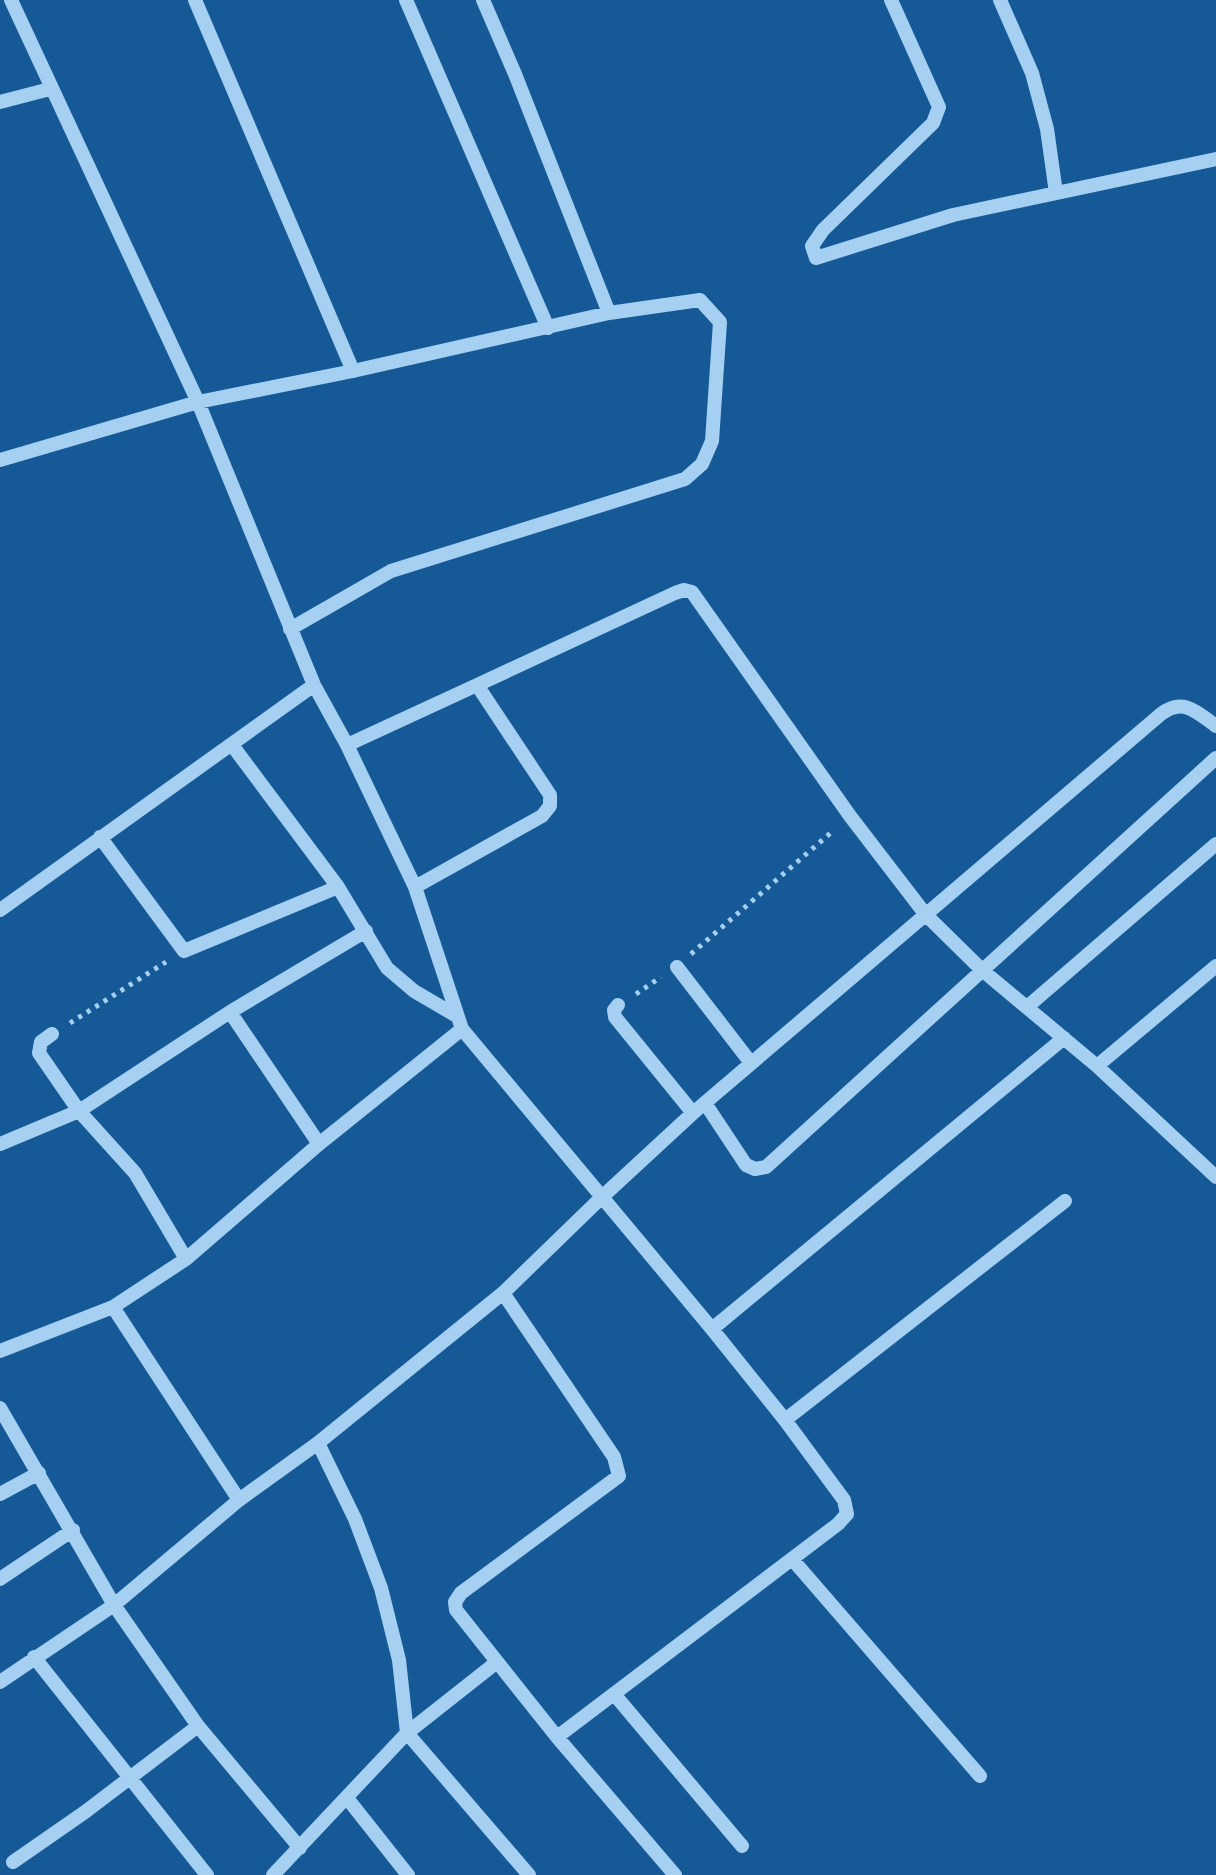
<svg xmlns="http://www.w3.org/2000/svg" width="1216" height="1875" font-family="Raleway,sans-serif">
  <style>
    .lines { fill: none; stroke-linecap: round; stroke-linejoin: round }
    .path { stroke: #a6d0f2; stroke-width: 5; stroke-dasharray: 4 6; stroke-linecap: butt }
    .minor { stroke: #a6d0f2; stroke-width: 14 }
  </style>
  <rect width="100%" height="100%" fill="#155997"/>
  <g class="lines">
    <path class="path" d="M691,954L834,830
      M636,994L661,977
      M70,1023L166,962"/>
    <path class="minor" d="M11,0L198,402L314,685L347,745L415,887L462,1029L712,1329L785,1420L844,1500L847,1514L838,1524L557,1737
      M195,0L353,371
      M406,0L548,328
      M483,0L515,74L609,313
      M891,0L939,107L933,123L823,230L812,246L816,258L953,215L1216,159
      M1000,0L1032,73L1047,129L1056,193
      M0,102L50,89
      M0,460L198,402L353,371L609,313L700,300L720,322L712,441L702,464L685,479L391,571L290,629
      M477,685L675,593L684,590L692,592L850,816L926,915L982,970L1097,1066L1216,1177
      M232,745L338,887L387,968L414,991L455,1015
      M347,745L477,685L550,795V806L542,816L415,887
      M100,837L184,951L338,887
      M0,910L314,685
      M677,967L751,1063
      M618,1005L614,1010L615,1017L693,1113
      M1027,1007L1216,844
      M230,1012L319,1144
      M1097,1066L1216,966
      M705,1103L746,1165L755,1169L766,1167L1216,758
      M0,1144L79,1111L39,1053L41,1042L52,1034
      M186,1259L135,1173L79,1111L230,1012L366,931
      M503,1293L614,1457L619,1476L461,1593L455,1602L456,1610L557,1737L675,1875
      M113,1307L239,1500
      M712,1329L1064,1038
      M0,1351L113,1307L186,1259L319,1144L462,1029
      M0,1408L114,1605L198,1726L300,1848
      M785,1420L1065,1201
      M318,1443L355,1519L381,1588L399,1660L407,1733L529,1875
      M0,1494L39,1473
      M792,1559L980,1776
      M0,1579L73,1530
      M34,1657L207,1875
      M0,1682L114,1605L239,1500L318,1443L503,1293L602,1197L693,1113L1161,714C1183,697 1197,712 1216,726
      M614,1694L742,1846
      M347,1798L408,1875
      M13,1862L85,1812L198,1726
      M273,1875L407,1733L497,1662"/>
  </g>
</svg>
